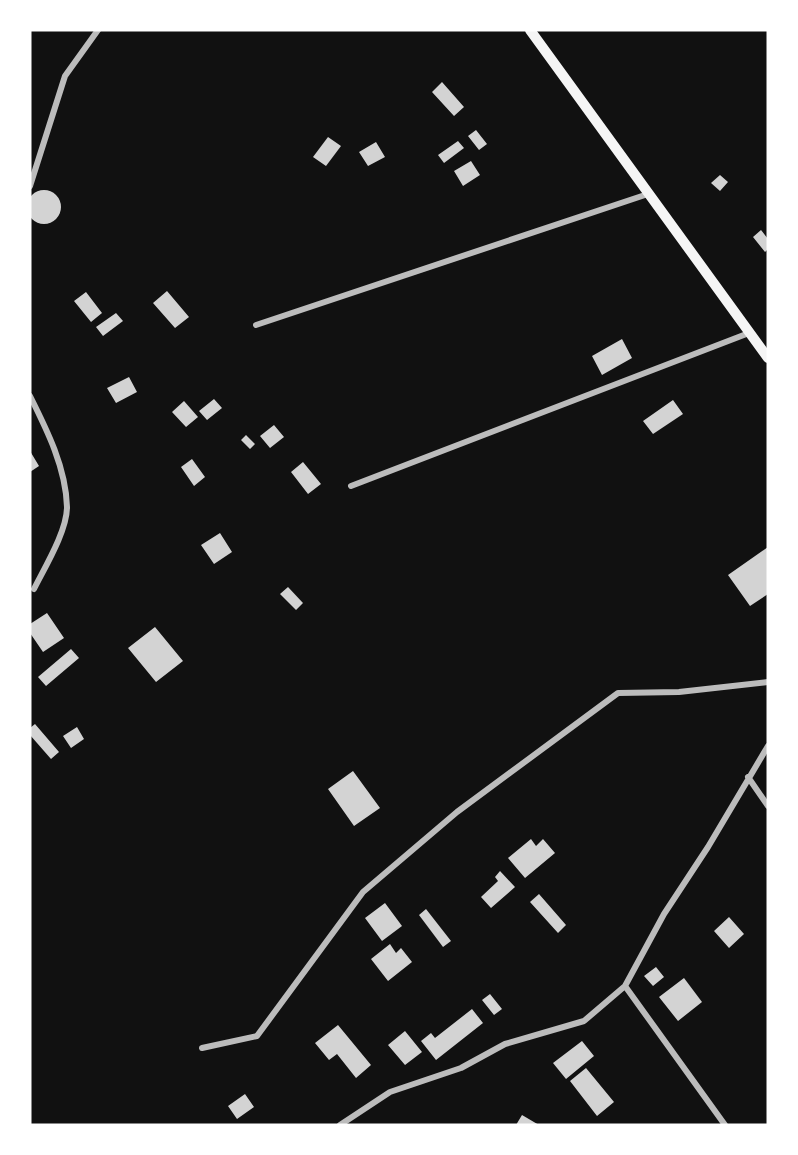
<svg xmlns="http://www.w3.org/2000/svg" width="798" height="1155" font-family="'Archivo Narrow',sans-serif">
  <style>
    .building { fill: #d3d3d3 }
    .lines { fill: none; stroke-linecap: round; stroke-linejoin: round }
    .minor { stroke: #bcbcbc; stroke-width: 6 }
    .secondary { stroke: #f5f5f5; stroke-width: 10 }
  </style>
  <rect width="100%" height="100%" fill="#111"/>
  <path class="building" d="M442,82L464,107L454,116L432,92Z
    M476,130L487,144L479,150L468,136Z
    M328,137L341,146L326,166L313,157Z
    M458,141L464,148L444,163L438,155Z
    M376,142L385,157L368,166L359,152Z
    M471,161L480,175L463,186L454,171Z
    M720,175L728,182L720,191L711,183Z
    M27 207a17 17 0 1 1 34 0a17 17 0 1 1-34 0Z
    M761,230L768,239V249L765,252L753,237Z
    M167,291L189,317L175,328L153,303Z
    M86,292L102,313L91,322L74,301Z
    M116,313L123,321L103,336L96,327Z
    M622,339L632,358L602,375L592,356Z
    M129,377L137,392L116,403L107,388Z
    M214,399L222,408L207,420L199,411Z
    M673,400L683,414L653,434L643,421Z
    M184,401L198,417L186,427L172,412Z
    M274,425L284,437L270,448L260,436Z
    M246,435L255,444L250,449L241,440Z
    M30,451L39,466L30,472Z
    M192,459L205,477L194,486L181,467Z
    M303,462L321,484L308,494L291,472Z
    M220,533L232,552L214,564L201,545Z
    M768,547V594L750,606L728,575Z
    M288,587L303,603L296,610L280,594Z
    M47,613L64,638L43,652L30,633V624Z
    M155,627L183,661L156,682L128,648Z
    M71,649L79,658L46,686L38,677Z
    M35,724L59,752L51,759L30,735V728Z
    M77,727L84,739L71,748L63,736Z
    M353,771L380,808L354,826L328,789Z
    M531,839L536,846L543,839L555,853L525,878L508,858Z
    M500,871L515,887L491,908L481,897L498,881L495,877Z
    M539,894L566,925L558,933L530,902Z
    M385,903L402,926L382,941L365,918Z
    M426,909L451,941L443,947L419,915Z
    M729,917L744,934L729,948L714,931Z
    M390,944L396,953L401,948L412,962L388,981L371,959Z
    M656,967L664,977L653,986L644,976Z
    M684,978L702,1002L678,1021L659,997Z
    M490,994L502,1009L494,1015L482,1000Z
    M472,1009L483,1023L436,1060L421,1041L431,1033L435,1038Z
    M338,1025L371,1065L356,1078L337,1054L329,1060L315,1043Z
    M405,1031L422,1052L405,1065L388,1045Z
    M582,1041L594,1056L566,1079L553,1063Z
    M586,1068L614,1102L597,1116L570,1081Z
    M245,1094L254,1107L237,1119L228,1106Z
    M522,1115L539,1125H516Z"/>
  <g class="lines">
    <path class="minor" d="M30,186L65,76L98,30
      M256,325L648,194
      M30,396C47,430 66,468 67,507C67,531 45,567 34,589
      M351,486L749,333
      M748,777L768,806
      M625,986L725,1125
      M202,1048L257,1036L363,892L457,812L618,693L679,692L768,682
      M340,1125L390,1092L461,1068L505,1044L584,1021L625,986L664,914L708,847L768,746"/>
    <path class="secondary" d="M530,30L768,358"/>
  </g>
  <rect width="798" height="1155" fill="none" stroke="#ffffff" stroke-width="63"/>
</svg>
